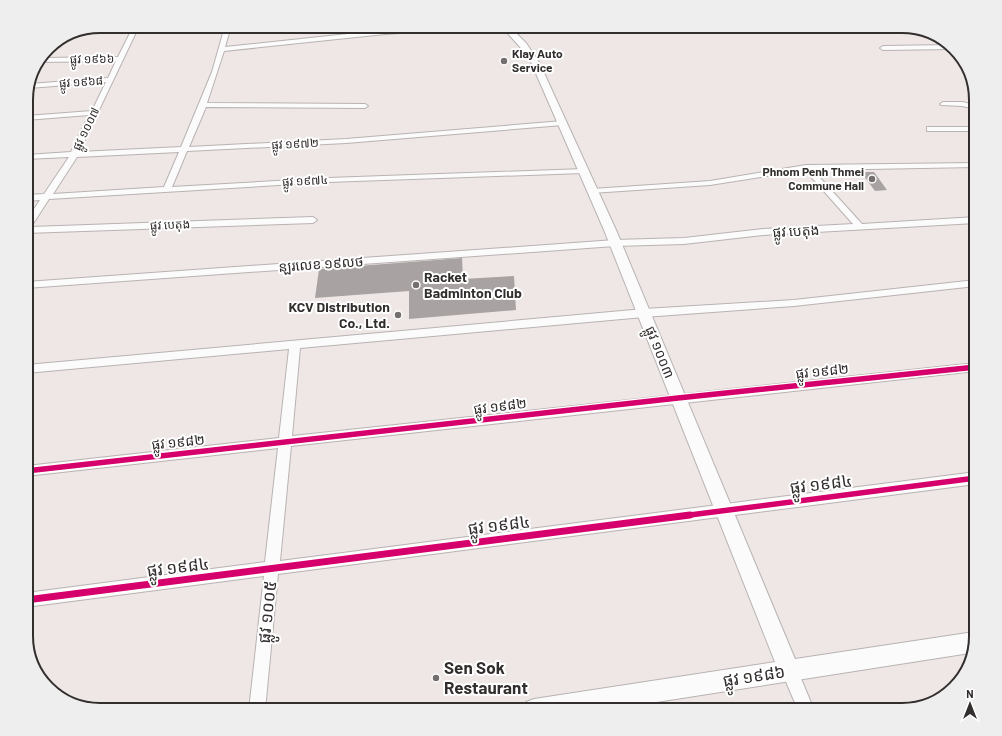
<svg xmlns="http://www.w3.org/2000/svg" width="1002" height="736" font-family="Barlow,'Noto Sans Khmer',sans-serif">
  <style>
    .building { fill: #a8a3a2 }
    .lines { fill: none; stroke-linecap: round; stroke-linejoin: round }
    .street-casing { stroke: #b8b3b2; stroke-width: 2 }
    .secondary-casing { stroke: #b8b3b2; stroke-width: 2 }
    .street { fill: #fcfbfb; fill-rule: evenodd }
    .secondary { fill: #fcfbfb; fill-rule: evenodd }
    .cycleway-far1-casing { stroke: #fff; stroke-width: 8 }
    .cycleway-casing { stroke: #fff; stroke-width: 10 }
    .cycleway-far1 { stroke: #d6006c; stroke-width: 5.5 }
    .cycleway { stroke: #d6006c; stroke-width: 7 }
    .poi-dot { fill: #746f6e; stroke: #fff; stroke-width: 1.5 }
    .labels { text-anchor: middle; stroke-width: 4; stroke-linejoin: round; paint-order: stroke }
    .far-poi-label { font-size: 12px; font-weight: bold; fill: #322e2d; stroke: #fff; text-anchor: start }
    .far-street-label { font-size: 12px; fill: #322e2d; stroke: #fff }
    .street-label { font-size: 14px; fill: #322e2d; stroke: #fff }
    .poi-label { font-size: 14px; font-weight: bold; fill: #322e2d; stroke: #fff; text-anchor: start }
    .near-street-label { font-size: 17px; fill: #322e2d; stroke: #fff }
    .near-poi-label { font-size: 17px; font-weight: bold; fill: #322e2d; stroke: #fff; text-anchor: start }
    .rim { fill: none; stroke: #322e2d; stroke-width: 2 }
  </style>
  <rect width="100%" height="100%" fill="#eee7e6"/>
  <path class="building" d="M861,172H874L887,190L875,191Z
    M462,258L463,279L514,276L516,310L409,319V291L315,298L319,269Z"/>
  <g class="lines">
    <g class="street-casing">
      <path id="street" d="M133,26H139L79,152L181,147L212,72L225,26H231L225,47L385,30L474,26L471,28L385,34L224,51L207,103L365,104L368,106L365,108L206,107L189,147L346,139L563,121L567,123L563,125L346,143L187,151L172,187L328,178L584,169L588,171L584,173L328,182L49,199L31,227L313,217L317,220L313,223L26,233V221L40,200L26,201V195L44,194L69,157L26,159V155L71,152L89,115L26,120V116L92,111L106,82L29,88V84L108,78L116,61L38,62L41,58L118,57L131,31H87L94,28ZM179,152L164,187L53,194L77,157Z
        M950,45L953,49L883,50L880,48L883,46Z
        M943,102H962L976,105V109L962,106L941,105L940,104Z
        M927,127H976V131H927Z
        M976,163V167L813,170L862,224L976,217V223L763,235L684,244L615,246L26,288V282L615,240L684,238L763,229L853,224L805,170L710,185L592,193L588,191L592,189L710,181L806,165Z
        M976,280V286L794,306L644,317L300,348L292,436L976,363V371L291,446L280,561L976,472V484L278,574L265,710H249L264,576L26,607V593L265,562L278,448L26,476V466L279,438L289,349L26,373V365L644,309L794,300Z
        M789,662L795,664L814,710H798L781,670L783,664Z"/>
    </g>
    <g class="secondary-casing">
      <path id="secondary" d="M501,26H509L526,43L539,62L616,230L795,659L974,632H976L970,653L605,710H523L526,702L534,699L775,662L604,230L531,62L520,47Z"/>
    </g>
    <use href="#street" class="street"/>
    <use href="#secondary" class="secondary"/>
    <g class="cycleway-far1-casing">
      <path id="cycleway-far1" d="M26,471L678,398L976,367
        M682,516L976,478"/>
    </g>
    <g class="cycleway-casing">
      <path id="cycleway" d="M26,600L690,515"/>
    </g>
    <use href="#cycleway-far1" class="cycleway-far1"/>
    <use href="#cycleway" class="cycleway"/>
  </g>
  <g class="poi-dot">
    <circle cx="504" cy="61" r="4"/>
    <circle cx="872" cy="179" r="4"/>
    <circle cx="416" cy="285" r="4"/>
    <circle cx="398" cy="315" r="4"/>
    <circle cx="436" cy="678" r="4"/>
  </g>
  <g class="labels">
    <g class="far-poi-label">
      <text x="512" y="58">Klay Auto<tspan x="512" dy="14">Service</tspan></text>
      <text x="864" y="176" text-anchor="end">Phnom Penh Thmei<tspan x="864" dy="14">Commune Hall</tspan></text>
    </g>
    <g class="far-street-label">
      <text transform="translate(92 59) rotate(-1)" y="4">ផ្លូវ ១៩៦៦</text>
      <text transform="translate(81 82) rotate(-4)" y="4">ផ្លូវ ១៩៦៨</text>
      <text transform="translate(86 129) rotate(-64)" y="4">ផ្លូវ ១០០៧</text>
      <text transform="translate(295 144) rotate(-3)" y="4">ផ្លូវ ១៩៧២</text>
      <text transform="translate(305 181) rotate(-3)" y="4">ផ្លូវ ១៩៧៤</text>
      <text transform="translate(170 225) rotate(-2)" y="4">ផ្លូវ បេតុង</text>
    </g>
    <g class="street-label">
      <text transform="translate(796 231) rotate(-3)" y="5">ផ្លូវ បេតុង</text>
      <text transform="translate(321 264) rotate(-4)" y="5">ន្ឡរលេខ ១៩លថ</text>
      <text transform="translate(660 352) rotate(68)" y="5">ផ្លូវ ១០០៣</text>
      <text transform="translate(822 371) rotate(-6)" y="5">ផ្លូវ ១៩៨២</text>
      <text transform="translate(500 406) rotate(-7)" y="5">ផ្លូវ ១៩៨២</text>
      <text transform="translate(178 442) rotate(-6)" y="5">ផ្លូវ ១៩៨២</text>
    </g>
    <g class="poi-label">
      <text x="424" y="282">Racket<tspan x="424" dy="16">Badminton Club</tspan></text>
      <text x="390" y="312" text-anchor="end">KCV Distribution<tspan x="390" dy="16">Co., Ltd.</tspan></text>
    </g>
    <g class="near-street-label">
      <text transform="translate(821 484) rotate(-7)" y="6">ផ្លូវ ១៩៨៤</text>
      <text transform="translate(499 525) rotate(-7)" y="6">ផ្លូវ ១៩៨៤</text>
      <text transform="translate(178 567) rotate(-7)" y="6">ផ្លូវ ១៩៨៤</text>
      <text transform="translate(267 612) rotate(-84)" y="6">ផ្លូវ ១០០៥</text>
      <text transform="translate(754 676) rotate(-9)" y="6">ផ្លូវ ១៩៨៦</text>
    </g>
    <g class="near-poi-label">
      <text x="444" y="674">Sen Sok<tspan x="444" dy="20">Restaurant</tspan></text>
    </g>
  </g>
  <path d="M0 0H1002V736H0ZM100 33H902A67 67 0 0 1 969 100V636A67 67 0 0 1 902 703H100A67 67 0 0 1 33 636V100A67 67 0 0 1 100 33Z" fill="#efeeee" fill-rule="evenodd"/>
  <path class="rim" d="M100 33H902A67 67 0 0 1 969 100V636A67 67 0 0 1 902 703H100A67 67 0 0 1 33 636V100A67 67 0 0 1 100 33Z"/>
  <g transform="translate(970 704)" stroke="#ffffff" stroke-width="3" paint-order="stroke">
  <path d="M0-3L7 15L0 10L-7 15Z" fill="#322e2d"/>
  <text y="-6" font-size="11" font-weight="bold" text-anchor="middle" fill="#322e2d">N</text>
  </g>
</svg>
